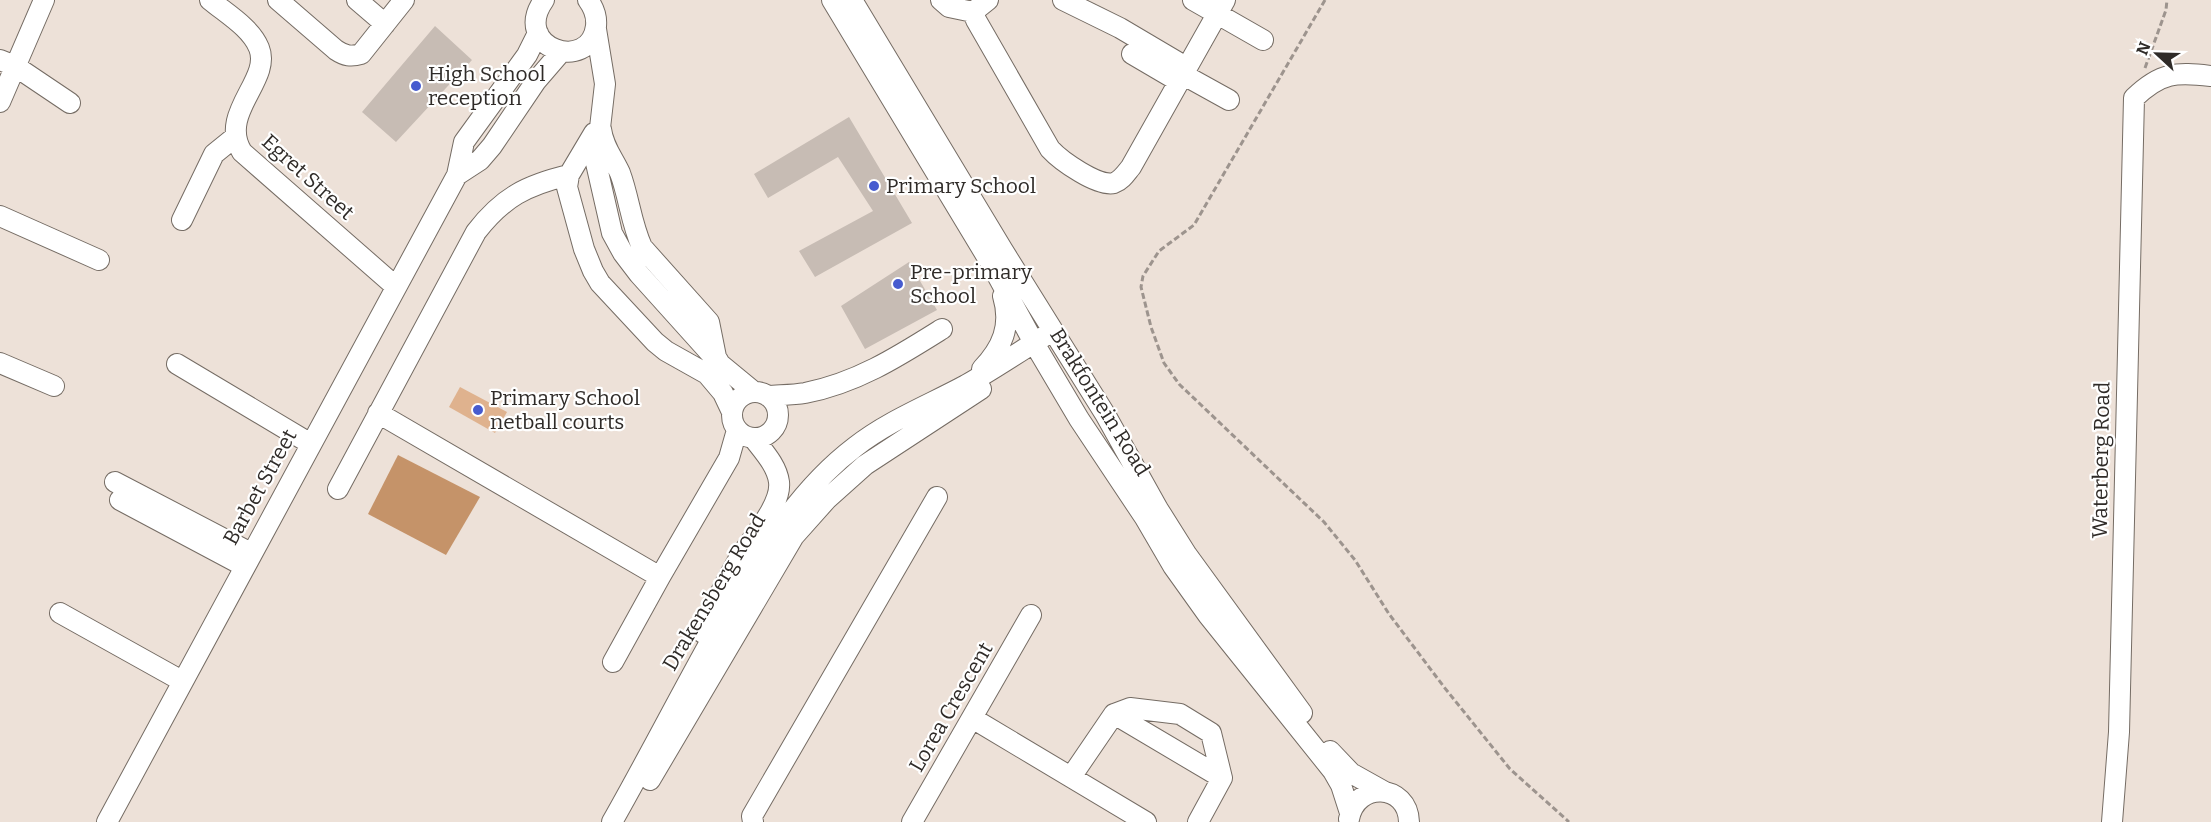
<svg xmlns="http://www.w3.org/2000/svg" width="2211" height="822" font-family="Bitter,serif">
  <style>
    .grass { fill: #dfb28e }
    .water { fill: #c59369 }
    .building { fill: #c7bcb4 }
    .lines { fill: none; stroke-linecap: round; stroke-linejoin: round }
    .minor-casing { stroke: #756c64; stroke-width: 22 }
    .path { stroke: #9d948e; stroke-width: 3; stroke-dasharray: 6 3; stroke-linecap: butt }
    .minor { stroke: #fff; stroke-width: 20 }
    .poi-dot { fill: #465bcf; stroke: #fff; stroke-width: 2 }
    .labels { text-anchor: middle; stroke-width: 4.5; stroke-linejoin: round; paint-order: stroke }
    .poi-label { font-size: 21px; fill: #2f2b28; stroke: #fff; text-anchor: start }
    .street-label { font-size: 21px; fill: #2f2b28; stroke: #fff }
  </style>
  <rect width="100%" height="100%" fill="#ede1d8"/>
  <path class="grass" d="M460,387L507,412L495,433L449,407Z"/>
  <path class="water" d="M398,455L480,497L446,555L368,514Z"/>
  <path class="building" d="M435,26L472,60L396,142L362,112Z
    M849,117L912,223L815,277L799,251L873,211L838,157L768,198L754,174Z
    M909,262L937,310L865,349L841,306Z"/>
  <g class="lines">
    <g class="minor-casing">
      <path id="minor" d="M210,0C227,14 251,28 259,48C272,80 218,113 242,152L395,286
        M278,0L336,50C345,56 351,57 361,54L404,0
        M357,0L385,24
        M544,0C510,48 590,74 596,26C597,16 594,8 588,0
        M832,0L990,262L1034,343L1079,419L1145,518L1173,566L1208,615L1333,771L1341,785L1350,813
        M852,0L1002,249L1105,414L1158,509L1187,555L1302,713
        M941,0L949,7L973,12
        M988,0L973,12L976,20L1050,149C1061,161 1098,187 1114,183C1122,180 1126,173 1131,167L1225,0
        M1063,0L1120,28L1186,67
        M1193,0L1263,40
        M596,29L605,84L596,163L612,233L623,253L639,274L720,364
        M1132,54L1178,81
        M0,60L15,66L70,103
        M1182,74L1229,100
        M0,102L44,0
        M601,129C603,146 613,158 620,173C629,197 631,223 642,247L709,322L716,357L720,364L754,392
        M594,133L569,175L567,187L584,249L593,271L600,283L655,342L666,351L707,374L723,393L732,412
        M457,175L480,160L492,146L536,81L561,52
        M0,216L99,260
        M182,220L214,154L235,137
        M0,363L54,386
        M177,364L311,444
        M982,369C1002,348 1012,326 1003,296
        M732 415a23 23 0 1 1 46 0a23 23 0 1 1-46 0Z
        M768,396C780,395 793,395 805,393C857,383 899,356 942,329
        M378,413L660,577
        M115,482L251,553
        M338,489L476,232C503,197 527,185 569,175
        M120,500L244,566
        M60,613L182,681
        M703,633C712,608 724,585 737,562C748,542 782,506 779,482C777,466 764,452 754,439
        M613,662L660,577L729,458L737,430
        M1114,714L1222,778
        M972,718L1146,822
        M1330,751L1351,773L1385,792
        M1071,777L1114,714L1130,708L1180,714L1211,733L1222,778L1198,822
        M650,780L794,536L827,499L865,465L981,389
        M1349,819C1356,781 1408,783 1409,822
        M107,822L457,175L464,142L527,55L538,33
        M612,822C650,755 685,686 723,619C759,556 797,491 855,447C888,421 929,405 966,385C992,370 1018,353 1043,337
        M753,822L752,816L937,497
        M912,822L1031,615
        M2112,822L2119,732L2134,98C2161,72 2176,72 2211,76"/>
    </g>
    <path class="path" d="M1325,0L1194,225L1159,251L1143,276L1141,287L1151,327L1164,363L1179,384L1324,522L1355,560L1389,614L1444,687L1510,769L1569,822
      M2145,68L2166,10L2167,0"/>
    <use href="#minor" class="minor"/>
  </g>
  <g class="poi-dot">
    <circle cx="416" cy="86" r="6"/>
    <circle cx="874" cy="186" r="6"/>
    <circle cx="898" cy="284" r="6"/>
    <circle cx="478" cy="410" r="6"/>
  </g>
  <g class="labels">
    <g class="poi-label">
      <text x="428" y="81">High School<tspan x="428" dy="24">reception</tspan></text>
      <text x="886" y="193">Primary School</text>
      <text x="910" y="279">Pre-primary<tspan x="910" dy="24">School</tspan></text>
      <text x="490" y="405">Primary School<tspan x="490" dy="24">netball courts</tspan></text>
    </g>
    <g class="street-label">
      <text transform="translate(308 177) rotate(42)" y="7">Egret Street</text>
      <text transform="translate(1100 402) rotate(58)" y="7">Brakfontein Road</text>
      <text transform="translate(2101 460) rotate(-89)" y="7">Waterberg Road</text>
      <text transform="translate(260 487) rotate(-61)" y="7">Barbet Street</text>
      <text transform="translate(714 592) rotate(-59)" y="7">Drakensberg Road</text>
      <text transform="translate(951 707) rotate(-60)" y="7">Lorea Crescent</text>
    </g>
  </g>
  <g transform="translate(2157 54) rotate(292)" stroke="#ffffff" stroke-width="4.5" paint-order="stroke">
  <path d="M0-4.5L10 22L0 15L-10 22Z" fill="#2f2b28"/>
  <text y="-9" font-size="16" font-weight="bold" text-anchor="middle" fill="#2f2b28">N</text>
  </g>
</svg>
